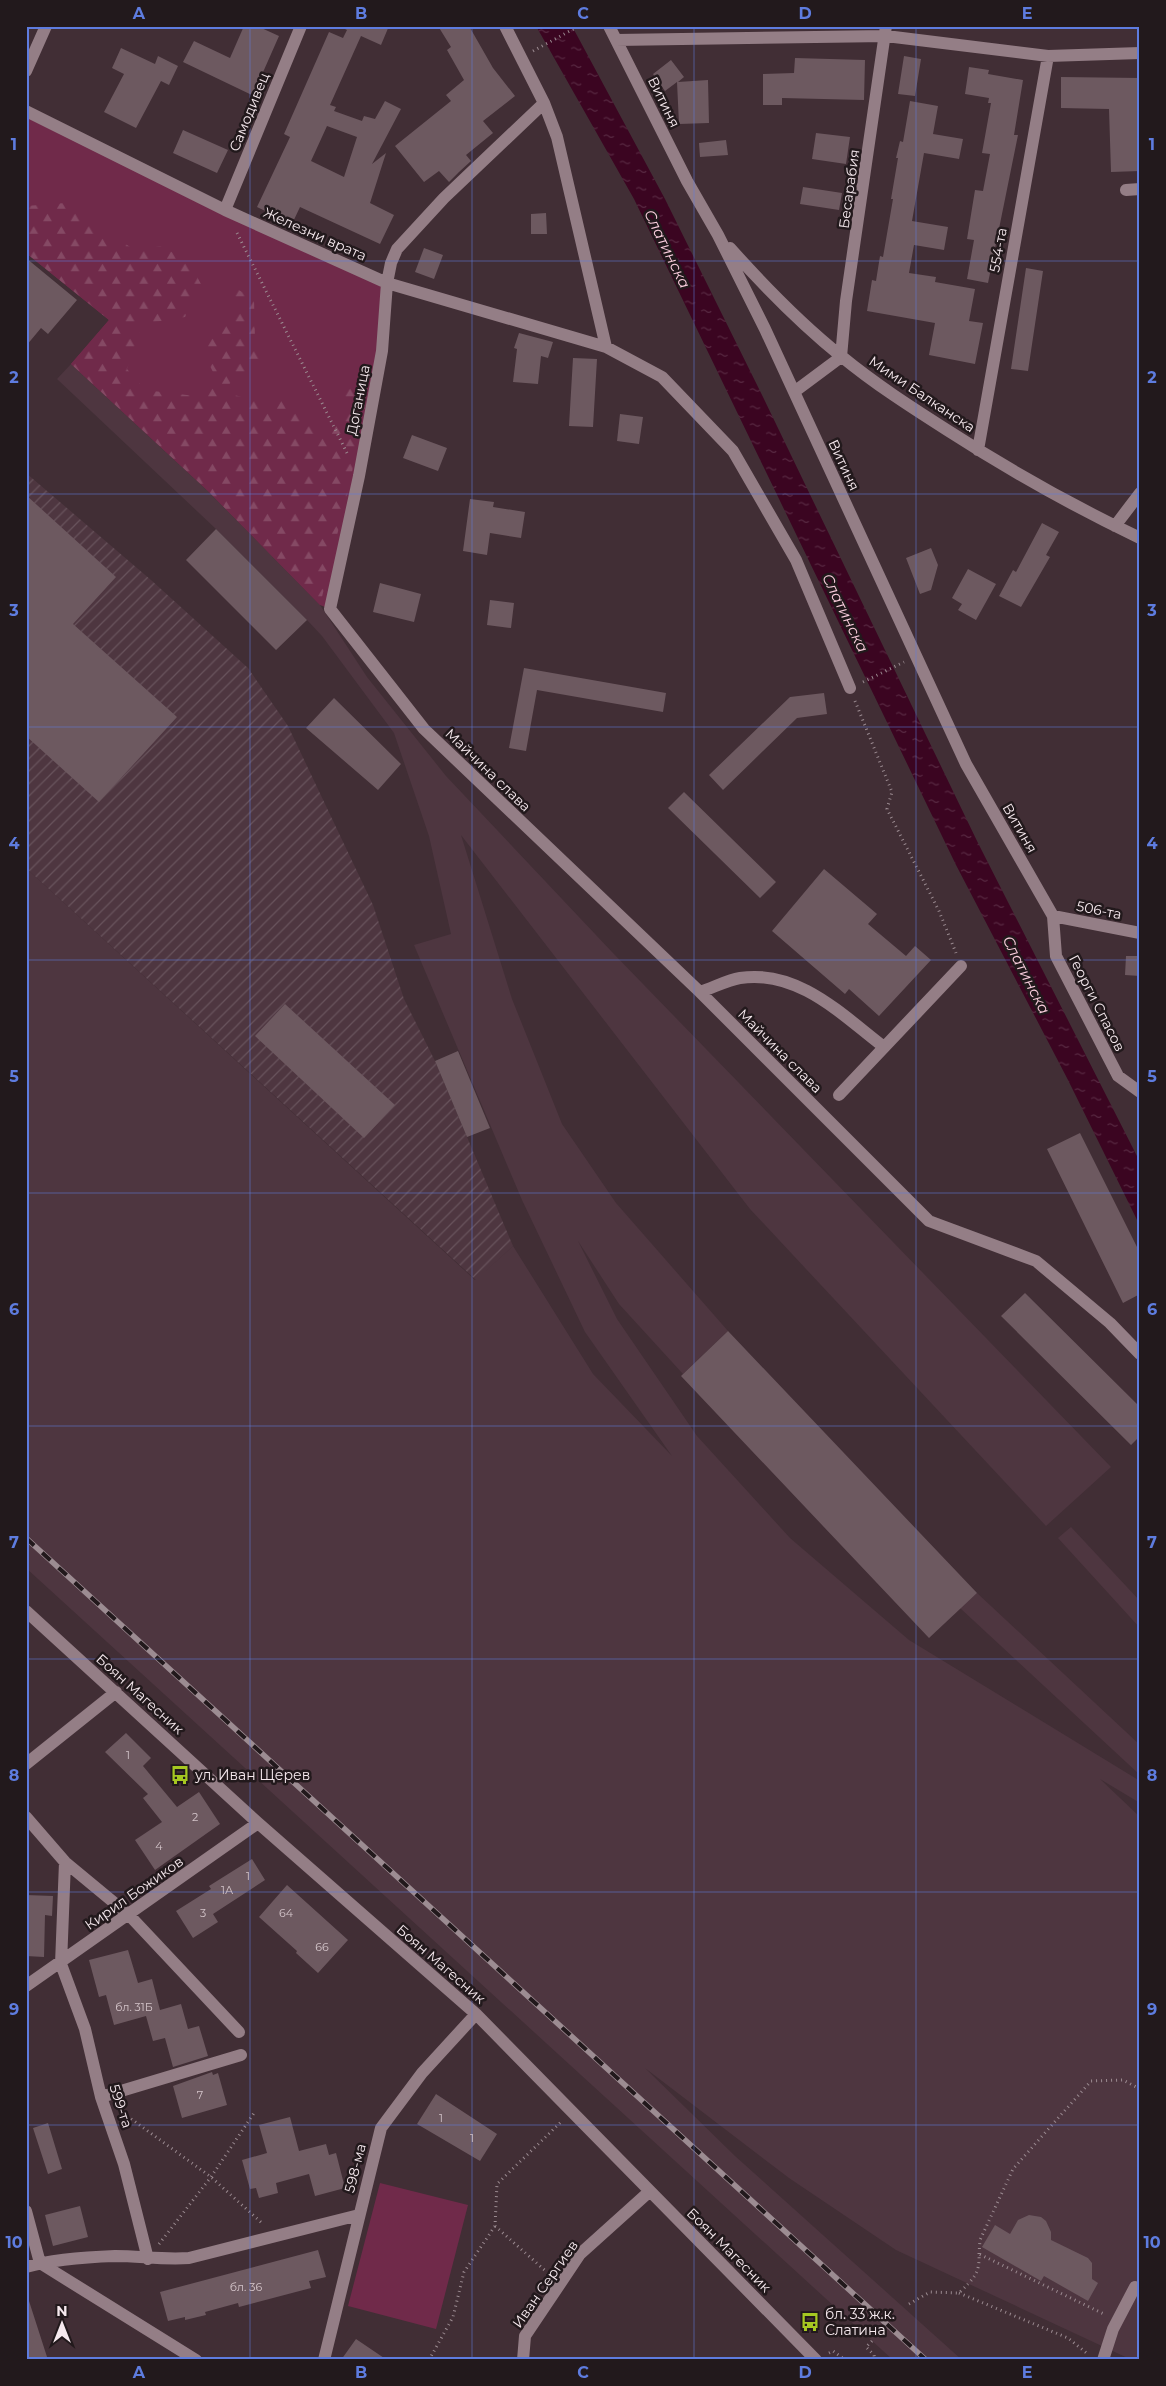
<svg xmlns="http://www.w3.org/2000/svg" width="1166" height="2386" font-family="Montserrat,sans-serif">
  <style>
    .built { fill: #4e3640 }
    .industrial { fill: url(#industrial-furrows) }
    .grass { fill: #702a4a }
    .forest { fill: url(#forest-firs) }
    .water { fill: url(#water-ripples) }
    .building { fill: #6d5960; fill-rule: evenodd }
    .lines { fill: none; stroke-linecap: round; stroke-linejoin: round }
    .path { stroke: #9b8b91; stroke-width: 3; stroke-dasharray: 1 4; stroke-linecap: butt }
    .minor { stroke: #947e86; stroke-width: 12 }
    .rail-casing { stroke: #9c8c92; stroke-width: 5.5 }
    .rail { stroke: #22191c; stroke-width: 4; stroke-dasharray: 11; stroke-linecap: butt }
    .grid { fill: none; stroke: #5e7cdf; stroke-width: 1; stroke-opacity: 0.55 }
    .labels { text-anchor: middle; stroke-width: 5; stroke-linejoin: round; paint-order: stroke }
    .number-label { font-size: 11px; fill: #d4c5ca }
    .street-label { font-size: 14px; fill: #f6e9ee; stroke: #22191c }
    .poi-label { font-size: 14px; fill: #f6e9ee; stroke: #22191c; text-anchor: start }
    .water-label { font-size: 15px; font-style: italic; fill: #fccfdf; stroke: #22191c }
    .neatline { fill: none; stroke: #5e7cdf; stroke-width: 2 }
    .grid-label { font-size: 16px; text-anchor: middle; font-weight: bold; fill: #5e7cdf }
  </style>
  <defs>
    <pattern id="industrial-furrows" width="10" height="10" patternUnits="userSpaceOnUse" patternTransform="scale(1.25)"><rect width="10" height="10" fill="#4e3640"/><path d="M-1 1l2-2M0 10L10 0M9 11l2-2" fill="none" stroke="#68535c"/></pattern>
    <pattern id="forest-firs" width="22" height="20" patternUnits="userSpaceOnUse" patternTransform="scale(1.25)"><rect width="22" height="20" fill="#702a4a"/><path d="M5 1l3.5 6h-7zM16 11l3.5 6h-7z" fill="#854964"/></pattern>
    <pattern id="water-ripples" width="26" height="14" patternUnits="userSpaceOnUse" patternTransform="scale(1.25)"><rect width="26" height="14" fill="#3b0521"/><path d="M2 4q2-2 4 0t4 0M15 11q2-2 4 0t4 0" fill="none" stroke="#582942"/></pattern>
  </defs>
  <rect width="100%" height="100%" fill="#412e35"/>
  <path class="built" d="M71,364L208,491L320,605L367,677L446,776L612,952L1111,1467L1046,1526L750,1209L461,835L512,999L562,1124L616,1203L728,1331L683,1374L619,1304L578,1241L617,1319L697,1436L790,1538L909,1640L1140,1781V1803L1100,1779L1140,1817V2360H1132L896,2250L789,2178L645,2068L735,2156L962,2360H893L26,1568V868L475,1280L513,1246L593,1374L672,1456L585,1332L522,1200L414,945L451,934L429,836L394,733L322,636L307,620L216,529L57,379Z
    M1071,1527L1140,1601V1628L1058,1538Z
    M977,1593L1140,1745V1775L960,1608Z"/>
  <path class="industrial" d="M26,473L151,580L248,668L288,726L373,905L404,999L435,1061L513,1246L476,1280L26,868Z"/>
  <path class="grass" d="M26,111L387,283L382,351L330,609L320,605L208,491L71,364L109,320L26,253Z
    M380,2183L468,2205L436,2329L348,2306Z"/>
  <path class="forest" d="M65,203L136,251L160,246L188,260L202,286L185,317L142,324L127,369L145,390L195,396L216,378L203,352L214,327L232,317V286L254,299L255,341L269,351L260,374L231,382L224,392L252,400L282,398L302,415L323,427L345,419L337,393L359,382L369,388L350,482L320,605L208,491L71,364L109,320L26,253V206Z"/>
  <path class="water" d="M536,26H572L665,199L763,397L978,843L1140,1162V1226L1068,1080L956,865L634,199Z"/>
  <path class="building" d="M244,26H257L279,36L260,79L264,81L256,97L183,62L194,41L230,58Z
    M339,26H389L381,45L361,36L330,105L336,107L334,111L362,121L364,116L375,119L385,101L401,109L372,164L386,153L370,203L394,215L380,244L300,207L292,224L257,207L290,137L284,134L329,32L343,38L347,30ZM327,126L357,137L344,177L311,161Z
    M438,26H469L493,68L515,96L483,121L493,133L466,155L471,161L459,172L449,182L439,171L424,182L395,146L451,101L446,95L464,80L447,50L451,47Z
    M121,48L155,64L158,56L178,66L169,85L161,81L136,128L104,112L124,74L112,68Z
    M904,56L921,59L915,96L898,94Z
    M795,58L865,60L864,100L782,98V105H763V74L794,73Z
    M671,60L684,77L678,82L708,80L709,123L679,124L677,82L665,91L653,74Z
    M969,67L989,70L988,74L1023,80L1014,135H1018L988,283L967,279L974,240L967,239L975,190L983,191L990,154L982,153L991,103H988L989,98L965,94Z
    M1061,77L1140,78V171L1111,172L1109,109L1061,108Z
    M910,101L938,106L933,134L963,139L959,159L924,153L912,221L948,227L944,250L914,245L909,273L936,277L935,282L975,289L969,321L983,323L975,364L929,355L935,323L867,311L872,280L876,281L880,256L883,257L893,199H891L898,158H896L900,141L903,142Z
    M183,130L228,150L217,173L173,153Z
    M816,133L850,137L846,164L812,159Z
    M726,140L728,155L700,157L699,143Z
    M803,187L842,193L839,210L800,204Z
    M546,213L547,234H531V214Z
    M424,248L443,255L434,279L415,272Z
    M26,258L77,300L48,334L41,328L26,346Z
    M1026,268L1043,271L1028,371L1011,369Z
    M519,333L553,342L548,358L541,356L538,384L513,382L517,349L514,348Z
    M573,358L597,359L593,427L569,426Z
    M620,414L643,417L639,444L617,441Z
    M412,435L447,448L438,471L403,458Z
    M26,495L116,577L73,624L177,717L99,802L26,736Z
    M470,499L494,502L493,507L525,512L521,538L490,533L487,555L463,551Z
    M1042,523L1059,532L1046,555L1050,557L1021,607L999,596L1013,570L1016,572Z
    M216,529L307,620L276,650L186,560Z
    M931,548L938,565L931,590L920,594L906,558Z
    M968,569L996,584L976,620L958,610L962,604L952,598Z
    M380,583L421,594L414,622L373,612Z
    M490,600L514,603L511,628L487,625Z
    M524,668L666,693L663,712L537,690L526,751L509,748Z
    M824,693L827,714L797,718L723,790L709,775L790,697Z
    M334,698L401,764L378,790L306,728Z
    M684,792L776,882L760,898L668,808Z
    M824,869L877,914L868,924L906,956L915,946L931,960L879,1016L849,989L845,994L772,931Z
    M1126,956H1140V976L1125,975Z
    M285,1004L395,1105L364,1138L255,1036Z
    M458,1051L490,1128L467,1137L435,1061Z
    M1080,1133L1140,1253V1294L1123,1303L1047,1149Z
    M1025,1293L1140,1407V1436L1131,1445L1001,1316Z
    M728,1331L977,1593L929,1638L681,1376Z
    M126,1733L151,1758L143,1766L177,1807L199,1792L220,1824L155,1870L135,1840L162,1822L143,1798L148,1794L105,1752Z
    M252,1859L265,1880L213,1914L218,1922L193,1938L176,1911L211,1889L209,1886Z
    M287,1885L348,1940L318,1973L296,1953L297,1951L259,1917Z
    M26,1895L53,1896L52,1916L45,1915L44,1957L26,1956Z
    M128,1950L138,1983L152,1979L160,2010L181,2004L188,2029L199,2026L208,2056L173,2067L165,2038L153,2041L146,2016L114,2025L106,1995L99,1997L89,1960Z
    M212,2072L213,2075L218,2073L227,2105L182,2118L173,2086Z
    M436,2094L497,2134L480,2161L417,2124Z
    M290,2117L299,2151L326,2144L329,2155L336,2153L345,2188L315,2196L309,2174L276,2183L278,2193L259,2198L256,2188L250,2189L242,2160L267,2153L259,2125Z
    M48,2123L62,2169L48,2174L33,2128Z
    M80,2206L88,2237L53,2246L45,2215Z
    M1029,2215L1041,2217L1046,2221L1051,2232V2240L1088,2258L1092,2263V2279L1098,2283L1088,2301L1044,2276L1041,2281L982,2247L995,2225L1010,2234L1018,2220Z
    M318,2250L326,2277L309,2281L311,2288L239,2307L238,2303L205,2312L206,2315L185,2320V2317L168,2321L160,2292Z
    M29,2301L48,2360H26V2302Z
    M356,2339L387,2360H341Z"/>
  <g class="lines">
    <path class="path" d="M533,51L579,26
      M237,233L347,453
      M863,682L904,662
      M855,701L892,792L887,809L939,911L956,953
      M123,2113L211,2177L263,2224
      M495,2226L549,2274
      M159,2244L211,2177L254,2113
      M979,2254L980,2240L1013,2169L1091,2081L1123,2080L1140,2089
      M959,2293L1068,2338L1089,2355
      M909,2304L930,2292L959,2293C973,2279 980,2274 979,2254L1106,2315
      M872,2341L866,2347L874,2355L875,2360
      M829,2353L833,2351L845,2360
      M429,2360L453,2317L464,2272L495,2226L497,2184L561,2122"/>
    <path class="minor" d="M505,26L544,103L557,137L606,347
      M609,26L687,181L718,235L765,329L966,764L1053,916L1056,956L1118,1076L1140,1092
      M616,40L886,36L1048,56L1140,53
      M26,71L46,26
      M544,103L444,198L397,249L391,263L387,283L382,351L359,476L330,609L424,729L700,992L929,1221L1036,1261L1110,1323L1140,1354
      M26,111L225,210L387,283L606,347L662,377L733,451L796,560L850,688
      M1126,190L1140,189
      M225,210L301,26
      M730,248C764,286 801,324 841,356C875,384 911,407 947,430C1009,470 1073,506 1140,538
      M841,357L846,301L886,26
      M794,392L841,357
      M978,450L1048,56
      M1115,526L1140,493
      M1053,916L1140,933
      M700,992C713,988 727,980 740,978C798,969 842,1015 884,1047
      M839,1095L961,966
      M26,1611L258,1823L476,2014L816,2360
      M26,1764L116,1692
      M26,1817L65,1862L129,1915L239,2032
      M65,1862L61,1964L85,2029L101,2097L124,2164L148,2259
      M26,1986L258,1823
      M101,2097L241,2055
      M26,2211L40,2263L196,2360
      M26,2267C54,2259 87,2257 115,2256C140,2256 164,2260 189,2258L359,2215
      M324,2360L381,2128L422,2073L476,2014
      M523,2360L525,2336L580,2254L650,2191
      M1103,2360L1113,2329L1135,2287"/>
    <g class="rail-casing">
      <path id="rail" d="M26,1538L926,2360"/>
    </g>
    <use href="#rail" class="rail"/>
  </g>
  <path class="grid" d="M250,26V2360M472,26V2360M694,26V2360M916,26V2360M26,261H1140M26,494H1140M26,727H1140M26,960H1140M26,1193H1140M26,1426H1140M26,1659H1140M26,1892H1140M26,2125H1140"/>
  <defs>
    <g id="bus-bare" transform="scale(1.5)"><path d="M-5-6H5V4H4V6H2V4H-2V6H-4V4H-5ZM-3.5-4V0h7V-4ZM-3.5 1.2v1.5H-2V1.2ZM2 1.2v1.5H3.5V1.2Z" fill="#a6c821" stroke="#22191c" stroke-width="2.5" paint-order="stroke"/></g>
  </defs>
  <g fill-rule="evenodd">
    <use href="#bus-bare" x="180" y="1775"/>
    <use href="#bus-bare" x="810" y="2322"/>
  </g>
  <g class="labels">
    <g class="number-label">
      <text x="128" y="1759">1</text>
      <text x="195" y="1821">2</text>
      <text x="159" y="1850">4</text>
      <text x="248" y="1880">1</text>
      <text x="227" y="1894">1А</text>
      <text x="203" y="1917">3</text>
      <text x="286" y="1917">64</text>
      <text x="322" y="1951">66</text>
      <text x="134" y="2011">бл. 31Б</text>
      <text x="200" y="2099">7</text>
      <text x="441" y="2122">1</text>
      <text x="472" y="2142">1</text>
      <text x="246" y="2291">бл. 36</text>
    </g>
    <g class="street-label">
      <text transform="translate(664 102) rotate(64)" y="5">Витиня</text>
      <text transform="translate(249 112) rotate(-68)" y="5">Самодивец</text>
      <text transform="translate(849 189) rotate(-82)" y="5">Бесарабия</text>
      <text transform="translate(315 234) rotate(24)" y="5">Железни врата</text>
      <text transform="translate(998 250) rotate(-80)" y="5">554-та</text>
      <text transform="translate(922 394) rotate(34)" y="5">Мими Балканска</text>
      <text transform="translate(358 400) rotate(-79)" y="5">Доганица</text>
      <text transform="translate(844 465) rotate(65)" y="5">Витиня</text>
      <text transform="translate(488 770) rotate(44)" y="5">Майчина слава</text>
      <text transform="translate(1020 828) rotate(60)" y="5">Витиня</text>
      <text transform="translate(1099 910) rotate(11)" y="5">506-та</text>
      <text transform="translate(1097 1003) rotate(63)" y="5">Георги Спасов</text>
      <text transform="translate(780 1051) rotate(45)" y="5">Майчина слава</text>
      <text transform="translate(140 1694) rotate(42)" y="5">Боян Магесник</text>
      <text transform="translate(134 1893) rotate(-35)" y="5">Кирил Божиков</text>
      <text transform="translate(441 1964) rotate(41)" y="5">Боян Магесник</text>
      <text transform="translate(121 2106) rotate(72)" y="5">599-та</text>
      <text transform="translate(355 2168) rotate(-76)" y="5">598-ма</text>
      <text transform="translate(729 2250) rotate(45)" y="5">Боян Магесник</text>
      <text transform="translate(545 2284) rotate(-55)" y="5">Иван Сергиев</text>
    </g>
    <g class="poi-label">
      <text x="195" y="1780">ул. Иван Щерев</text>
      <text x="825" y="2319">бл. 33 ж.к.<tspan x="825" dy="16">Слатина</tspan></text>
    </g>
    <g class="water-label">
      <text transform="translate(667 249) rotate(64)" y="5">Слатинска</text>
      <text transform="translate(845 613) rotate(64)" y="5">Слатинска</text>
      <text transform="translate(1026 975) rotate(63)" y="5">Слатинска</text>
    </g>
  </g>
  <rect width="1166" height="2386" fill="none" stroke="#22191c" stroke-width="55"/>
  <g transform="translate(62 2324)" stroke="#22191c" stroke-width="4" paint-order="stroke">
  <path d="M0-4L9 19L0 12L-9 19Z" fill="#f6e9ee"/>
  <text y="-8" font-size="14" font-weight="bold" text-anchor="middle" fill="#f6e9ee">N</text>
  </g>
  <rect x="28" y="28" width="1110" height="2330" class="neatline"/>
  <g class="grid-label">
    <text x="139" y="19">A</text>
    <text x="361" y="19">B</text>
    <text x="583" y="19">C</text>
    <text x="805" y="19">D</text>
    <text x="1027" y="19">E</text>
    <text x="14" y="150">1</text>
    <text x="1152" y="150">1</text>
    <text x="14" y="383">2</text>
    <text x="1152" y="383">2</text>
    <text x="14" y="616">3</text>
    <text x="1152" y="616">3</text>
    <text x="14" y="849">4</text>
    <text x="1152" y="849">4</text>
    <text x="14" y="1082">5</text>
    <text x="1152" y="1082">5</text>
    <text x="14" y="1315">6</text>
    <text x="1152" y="1315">6</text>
    <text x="14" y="1548">7</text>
    <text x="1152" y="1548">7</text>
    <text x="14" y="1781">8</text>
    <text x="1152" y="1781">8</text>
    <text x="14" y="2015">9</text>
    <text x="1152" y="2015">9</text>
    <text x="14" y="2248">10</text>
    <text x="1152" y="2248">10</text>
    <text x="139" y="2378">A</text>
    <text x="361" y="2378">B</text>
    <text x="583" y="2378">C</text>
    <text x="805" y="2378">D</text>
    <text x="1027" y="2378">E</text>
  </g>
</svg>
